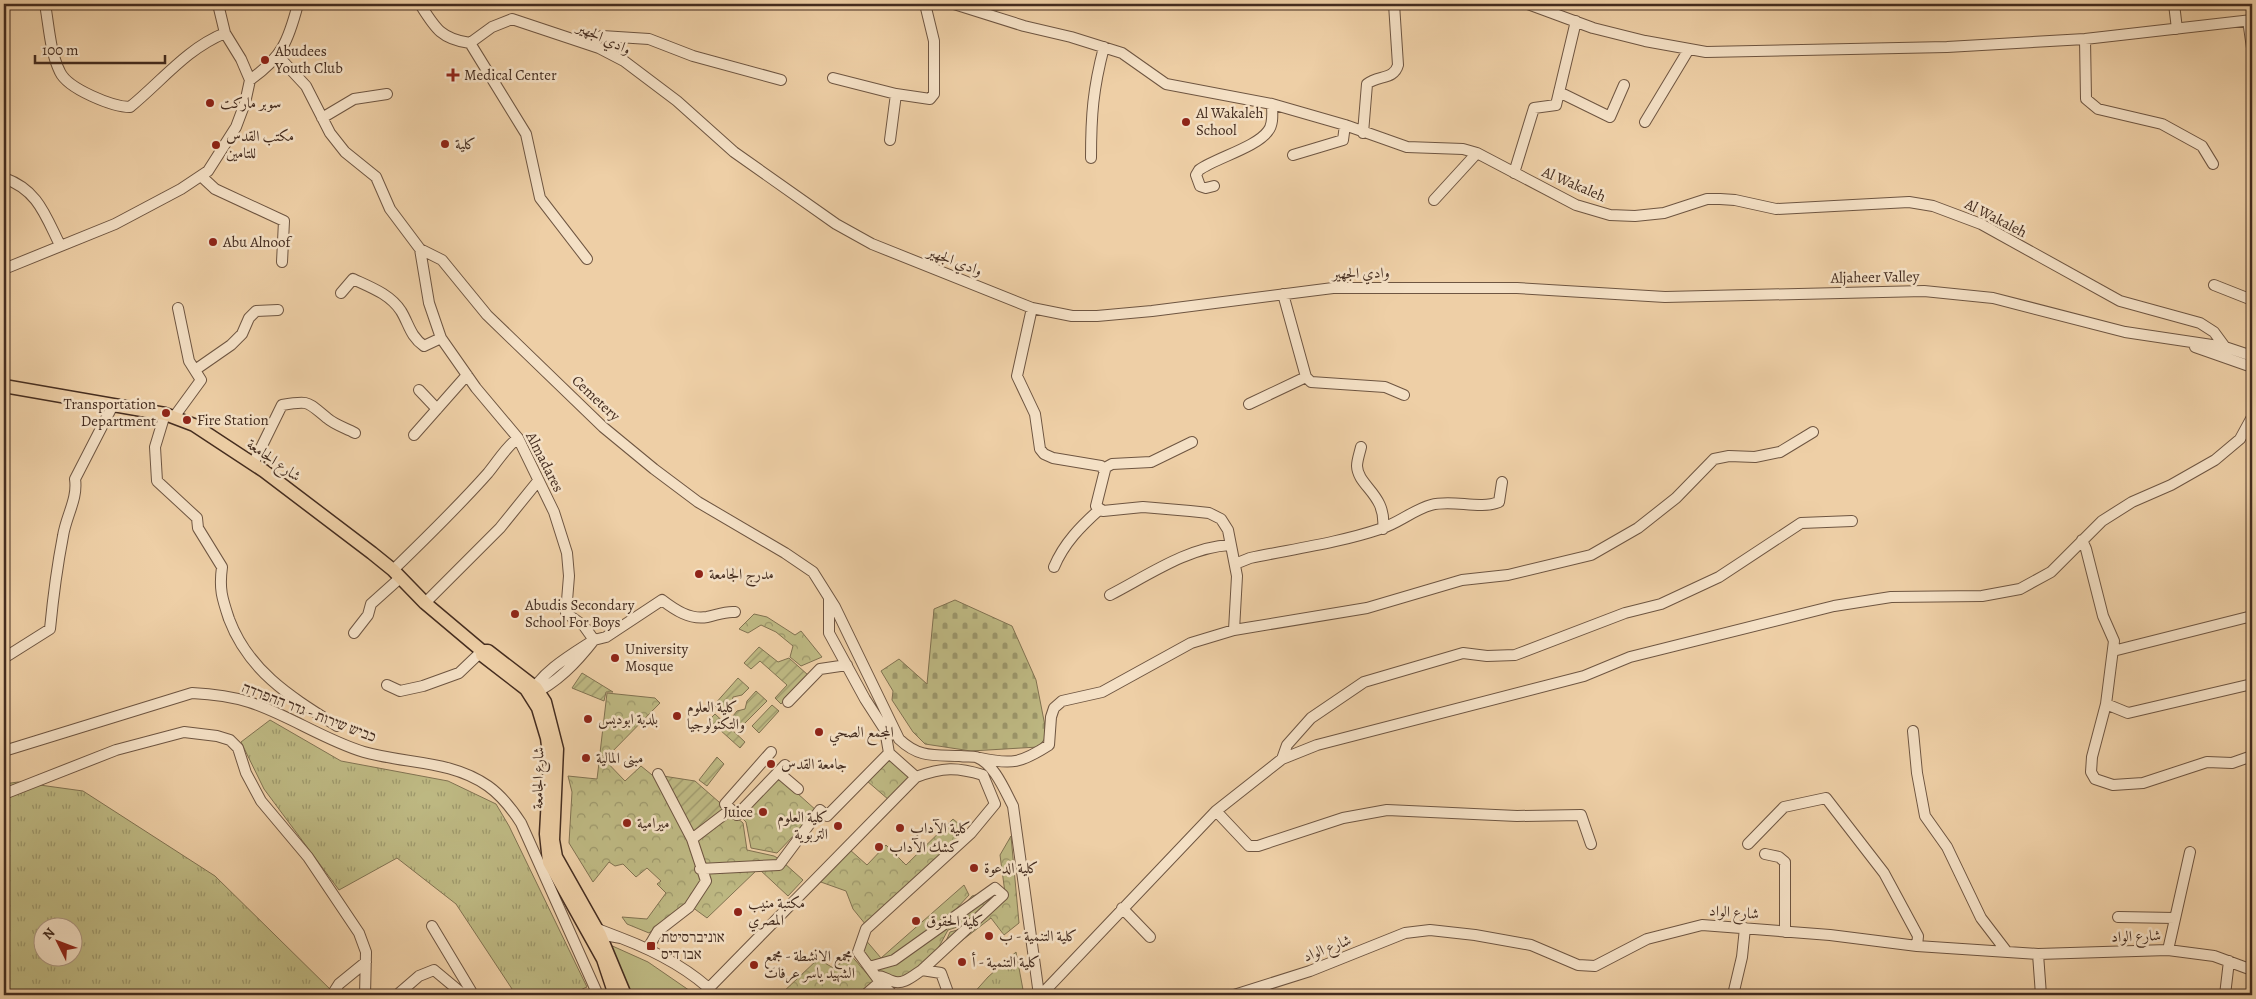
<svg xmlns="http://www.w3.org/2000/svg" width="2256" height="999" font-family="Alegreya,Amiri,'Frank Ruhl Libre',serif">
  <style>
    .grass { fill: url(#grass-tufts); stroke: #817251; fill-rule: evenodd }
    .forest { fill: url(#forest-crowns); stroke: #817251 }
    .cemetery { fill: url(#cemetery-stones); stroke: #817251 }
    .park { fill: #beb983; stroke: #817251 }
    .garden { fill: url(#garden-furrows); stroke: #817251 }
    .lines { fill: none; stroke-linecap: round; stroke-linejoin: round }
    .minor-casing { stroke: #6e5541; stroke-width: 12 }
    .major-casing { stroke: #442c1f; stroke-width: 15 }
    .minor { stroke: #f4e0c5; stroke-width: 10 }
    .major { stroke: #eecfa6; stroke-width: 12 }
    .poi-dot { fill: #8f2418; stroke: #f4e0c5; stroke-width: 2 }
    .labels { text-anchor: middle; stroke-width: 5; stroke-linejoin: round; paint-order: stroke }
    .street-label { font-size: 15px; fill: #442c1f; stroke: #f4e0c5 }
    .poi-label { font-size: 15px; fill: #442c1f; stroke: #f4e0c5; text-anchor: start }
  </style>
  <defs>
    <pattern id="grass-tufts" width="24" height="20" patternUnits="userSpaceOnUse" patternTransform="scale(1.25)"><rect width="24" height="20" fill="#beb983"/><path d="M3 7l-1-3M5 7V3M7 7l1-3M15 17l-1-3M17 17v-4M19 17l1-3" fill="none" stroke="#9c976b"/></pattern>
    <pattern id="forest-crowns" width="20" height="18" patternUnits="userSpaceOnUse" patternTransform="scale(1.25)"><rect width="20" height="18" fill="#beb983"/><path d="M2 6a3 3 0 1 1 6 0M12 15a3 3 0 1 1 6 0" fill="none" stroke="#9c976b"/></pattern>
    <pattern id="cemetery-stones" width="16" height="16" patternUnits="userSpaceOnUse" patternTransform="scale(1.25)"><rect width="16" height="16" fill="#beb983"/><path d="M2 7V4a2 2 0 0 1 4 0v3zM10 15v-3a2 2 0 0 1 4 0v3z" fill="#9c976b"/></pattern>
    <pattern id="garden-furrows" width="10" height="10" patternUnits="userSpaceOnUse" patternTransform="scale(1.25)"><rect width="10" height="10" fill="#beb983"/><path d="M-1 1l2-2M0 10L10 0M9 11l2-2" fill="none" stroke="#9c976b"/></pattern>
  </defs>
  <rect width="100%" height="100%" fill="#eecfa6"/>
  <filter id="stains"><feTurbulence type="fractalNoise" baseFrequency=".004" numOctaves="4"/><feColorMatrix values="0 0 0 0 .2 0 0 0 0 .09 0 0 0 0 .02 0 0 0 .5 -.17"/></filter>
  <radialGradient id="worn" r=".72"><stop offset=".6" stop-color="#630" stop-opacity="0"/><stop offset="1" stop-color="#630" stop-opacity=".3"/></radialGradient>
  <path class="grass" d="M270,720L341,761L448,781L496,804L509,826L587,987L569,995H516L456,904L397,858L339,890L264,789L241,742Z
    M18,782L83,791L215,876L336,995H4V784ZM42,926H72V956H42Z
    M1016,952L1024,995H972L988,977Z"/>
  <path class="forest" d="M754,614L767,617L795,635L801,631L822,657L801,666L790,657L793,646L776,632L761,625L748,633L739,629Z
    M607,693L655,698L660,703L605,759L600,753Z
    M600,755L625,781L641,766L657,779L689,842L701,881L685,905L649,933L627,924L622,917L647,919L666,893L657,884L661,881L647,868L636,877L623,864L615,866L609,862L593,882L569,843L572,792L568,776L597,779Z
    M889,758L911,777L889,800L867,781Z
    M778,776L817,811L777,853L751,848L746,822L739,815Z
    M730,812L743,823L747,850L774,856L781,860L701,867L695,839Z
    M953,819L967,831L866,925L853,909L846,891L818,881L849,849L867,865L886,845L906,865Z
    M1011,836L1019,923L1004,935L991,918L938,959L950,932L972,926L1005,893L1000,855Z
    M784,863L803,880L788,896L759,869Z
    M758,869L707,918L692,907L708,882L703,871Z
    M964,885L969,895L944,922L893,959L870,966L860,951L864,938L881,958Z
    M995,890L1000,895L970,923L948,930L928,967L893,980L871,968L947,925L972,896Z
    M849,953L874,982L859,995H780L818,959L835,969Z"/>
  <path class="cemetery" d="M955,600L1012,626L1036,680L1047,736L1038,747L971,751L925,744L913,732L892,700L893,691L881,671L899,659L927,684L934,609Z"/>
  <path class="park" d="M608,944L648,962L696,995H626Z"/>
  <path class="garden" d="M759,647L778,662L789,658L808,675L781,704L775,698L787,685L760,661L751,669L744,663Z
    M582,673L613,692H606L604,701L572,688Z
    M738,678L749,688L742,695L733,697L731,706L723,713L714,705Z
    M756,691L767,701L738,730L729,721L737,711L745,709L747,701Z
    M772,705L779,711L759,733L752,726Z
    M715,714L745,742L740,748L709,720Z
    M717,757L724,764L707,786L699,780Z
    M663,776L695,781L727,809L695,834Z"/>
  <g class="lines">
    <g class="minor-casing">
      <path id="minor" d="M45,4C49,26 50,52 60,72C68,89 113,107 130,107C162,81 186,49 225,33
        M420,4C435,28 441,39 470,43L492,27L512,19L599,48L624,61L677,101L734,152L836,224L872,244L1032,308L1072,316H1097L1152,311L1333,288H1517L1665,297L1924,291L1993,298L2125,332L2225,347L2252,356
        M954,4L1024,26L1071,37L1122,53L1166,84L1272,104L1345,125L1407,147L1463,149L1477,153L1576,205L1610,215L1635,216L1664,213L1707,199H1720L1735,200L1776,209L1909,202L1933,206L1981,224L2120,301L2200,323L2214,332L2225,347
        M1528,4L1593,28L1645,41L1706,52L1947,47L2085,39L2252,20
        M2174,4L2177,29
        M970,6L1011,4
        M2248,20L2252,48
        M2085,39L2086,99L2098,109L2162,124L2202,146L2213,164
        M582,42L602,36L649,39L693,56L781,80
        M470,43L526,134L540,198L587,259
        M279,57L306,86L330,133L345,152L376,177L390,209L420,249L442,260L487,315L603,427L654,469L698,502L785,553L813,572L835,607L899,739C919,758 934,755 960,756C965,757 972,756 976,757C994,763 1005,791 1013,806L1039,995
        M833,78L896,94
        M250,80C282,57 288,42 298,4
        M1559,92L1610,117L1624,85
        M322,118L354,99L387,94
        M1645,122L1689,49
        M1363,133L1367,84C1378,75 1394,80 1398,65L1394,4
        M890,140L896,94L930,99L934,94V41L925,4
        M1293,155L1343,140L1345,125
        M1091,158C1091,115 1093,89 1104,47
        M1514,173L1534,108L1556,105L1576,21
        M201,176L215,189L284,221L282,262
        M4,178C38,190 45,215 60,245
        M1214,186L1206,188L1200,186L1196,175L1199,170C1216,158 1257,147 1268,131C1274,124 1272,112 1272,104
        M1434,200L1477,153
        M420,249L429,303L441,338L476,388L518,438L554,512L567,553L569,576L566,613L584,626L594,640L606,637L662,600C675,610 690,620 707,617C717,615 725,611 735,612
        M4,269L115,224L181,189L208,171L236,127L245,103L250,80L241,59L225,33L218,4
        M2214,285L2252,300
        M341,293L353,279C370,287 390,294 401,311C409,324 410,336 424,346L441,338
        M1283,294L1306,377L1311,382L1385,387L1404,395
        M1032,308L1017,376L1035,414L1040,449L1044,454L1053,458L1101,466L1105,470L1096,506L1103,511L1143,507L1190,511L1209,513L1221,519L1228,530L1237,576L1234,630
        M2195,347L2252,367
        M195,370L231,345L242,334L249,318L256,311L278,310
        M419,390L437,409
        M1249,404L1306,377
        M165,414L155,447L157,481L197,518L198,528L222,567C219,589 222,598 229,619C249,672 291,697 337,726
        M174,417L201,380L189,361L178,308
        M414,435L467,375
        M1361,447C1360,452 1357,460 1357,466C1358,487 1387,494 1383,529
        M253,464L282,405C310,400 307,402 327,418C335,425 346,428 355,433
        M1103,469L1112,464L1151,462L1192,442
        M2082,540L2086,549L2103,616L2114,641L2106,704L2092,757L2091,772L2095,779L2113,785L2143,783L2207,762L2232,763L2252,756
        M1235,564L1250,558C1293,549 1338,543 1380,529C1399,523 1413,510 1431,505C1453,499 1479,510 1499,502L1502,482
        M1054,567C1064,543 1081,526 1100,509
        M393,570C425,539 458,507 488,473C498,461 505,448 518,438
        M1110,595C1147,576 1188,547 1230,545
        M425,603L500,528L538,481
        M354,633L368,615L371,604L400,578
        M594,640C576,663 557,683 531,695C539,673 574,653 594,640Z
        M2113,651L2252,616
        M4,658L50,629C53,598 57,567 63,536C66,516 78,499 75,479L113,405
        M387,685L400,691L423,686L459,673L482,651
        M788,702L820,669L847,665
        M2106,704L2128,713L2252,684
        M1913,731L1917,773L1925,816L1947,847L1981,918L2007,952
        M4,751L192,693C211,694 230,696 249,702C287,714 324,740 364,752C406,764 451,760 488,786C502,796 512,809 521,823L598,995
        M771,752L725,804L737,815L785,765
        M889,753L916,777
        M980,758C1012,765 1021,763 1049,745L1051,717L1054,708L1062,701L1102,692L1191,643L1234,630L1367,608L1462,580L1508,575L1591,555L1638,528L1676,498L1714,459L1729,456L1755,457L1780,452L1813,432
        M1282,759L1287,745L1311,718L1364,682L1463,653L1487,656L1515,655L1625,613L1661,604L1719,577L1801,523L1852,521
        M778,772L798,789
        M4,794L116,750L184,732L217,736L230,740L238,748L246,773L261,801L308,857L359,933L366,952L365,995
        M1216,811L1249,846H1258L1343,818L1387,810L1517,816L1581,815L1591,844
        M692,839L730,810
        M1748,844L1784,807L1826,798L1884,873L1918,936L1917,946
        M1765,854L1779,857L1785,862V932
        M700,869L779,865L820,810L827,816L889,753L885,730L865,699L829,633V599
        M1122,908L1150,937
        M2118,917L2175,918
        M595,928L621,938L588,932Z
        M621,938C655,951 690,969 716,995
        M648,948L658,931L689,907L706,881L692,839L658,774
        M2168,950L2190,852
        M2038,954L2041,995
        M869,967L894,960L995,888L1003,895L922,970
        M876,976C884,976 886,979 892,981C903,986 914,975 922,970L941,973L949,995
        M880,982L893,995
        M709,988L916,777C943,767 957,767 983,775L995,804L971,833L866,929L858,952L880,982L865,995
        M332,995L339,984L366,962
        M397,995L419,976L434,970L464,995L471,994V991L432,926
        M1041,995L1216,811L1282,759L1317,745L1584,676L1630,657L1834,606L1891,597L1982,596L2020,589L2051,572L2102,521L2132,502L2171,485L2215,460L2240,439L2252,417
        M1234,995L1310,971L1405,933L1430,930L1475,935L1531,945L1578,965L1595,966L1647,939L1702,925L1830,935L1917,946L2038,954L2168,950L2214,956L2252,970
        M1733,995L1742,957L1745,928
        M2225,995L2229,961"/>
    </g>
    <g class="major-casing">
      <path id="major" d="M4,386L165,414L194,425L264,471L372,553L393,570L425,603L482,651
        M615,995L603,959L549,862L546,834L550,761L547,738L538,708L526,689L482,655V651H488L536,688L545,702L557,749L553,840L556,857L600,935L625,995"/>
    </g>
    <use href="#minor" class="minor"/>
    <use href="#major" class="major"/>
  </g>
  <g class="poi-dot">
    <circle cx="265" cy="60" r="5"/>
    <path d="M450.5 67.5h5v5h5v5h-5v5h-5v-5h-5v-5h5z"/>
    <circle cx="210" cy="103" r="5"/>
    <circle cx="1186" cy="122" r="5"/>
    <circle cx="445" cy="144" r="5"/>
    <circle cx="216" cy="145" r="5"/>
    <circle cx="213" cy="242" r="5"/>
    <circle cx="166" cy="413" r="5"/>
    <circle cx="187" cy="420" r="5"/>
    <circle cx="699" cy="574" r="5"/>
    <circle cx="515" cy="614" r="5"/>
    <circle cx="615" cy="658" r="5"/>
    <circle cx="677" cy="716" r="5"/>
    <circle cx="588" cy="719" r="5"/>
    <circle cx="819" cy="732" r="5"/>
    <circle cx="586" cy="758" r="5"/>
    <circle cx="771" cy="764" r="5"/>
    <circle cx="763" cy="812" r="5"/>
    <circle cx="627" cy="823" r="5"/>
    <circle cx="838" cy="826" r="5"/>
    <circle cx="900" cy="828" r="5"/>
    <circle cx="879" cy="847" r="5"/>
    <circle cx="974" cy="868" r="5"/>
    <circle cx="738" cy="912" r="5"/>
    <circle cx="916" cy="921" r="5"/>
    <circle cx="989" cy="936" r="5"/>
    <rect x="646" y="941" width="10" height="10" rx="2.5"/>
    <circle cx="962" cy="962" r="5"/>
    <circle cx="754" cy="965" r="5"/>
  </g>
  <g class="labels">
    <g class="street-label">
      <text transform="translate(604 38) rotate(25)" y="5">وادي الجهير</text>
      <text transform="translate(1574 184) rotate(23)" y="5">Al Wakaleh</text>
      <text transform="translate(1996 218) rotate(27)" y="5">Al Wakaleh</text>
      <text transform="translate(955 261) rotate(21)" y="5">وادي الجهير</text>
      <text transform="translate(1361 273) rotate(-1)" y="5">وادي الجهير</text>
      <text transform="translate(1875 277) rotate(-1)" y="5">Aljaheer Valley</text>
      <text transform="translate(596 398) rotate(43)" y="5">Cemetery</text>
      <text transform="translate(274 460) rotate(35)" y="5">شارع الجامعة</text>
      <text transform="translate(545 462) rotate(63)" y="5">Almadares</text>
      <text transform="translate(309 712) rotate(21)" y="5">כביש שירות - גדר ההפרדה</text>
      <text transform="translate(538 778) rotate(-89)" y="5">شارع الجامعة</text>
      <text transform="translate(1734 912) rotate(4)" y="5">شارع الواد</text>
      <text transform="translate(2136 936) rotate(-2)" y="5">شارع الواد</text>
      <text transform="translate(1327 948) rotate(-21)" y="5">شارع الواد</text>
    </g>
    <g class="poi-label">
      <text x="275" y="56">Abudees<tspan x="275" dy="17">Youth Club</tspan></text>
      <text x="464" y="80">Medical Center</text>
      <text x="220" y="108">سوبر ماركت</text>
      <text x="1196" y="118">Al Wakaleh<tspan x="1196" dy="17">School</tspan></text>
      <text x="226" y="141">مكتب القدس<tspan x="226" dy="17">للتامين</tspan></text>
      <text x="455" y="149">كلية</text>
      <text x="223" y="247">Abu Alnoof</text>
      <text x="156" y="409" text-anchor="end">Transportation<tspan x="156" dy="17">Department</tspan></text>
      <text x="197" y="425">Fire Station</text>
      <text x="709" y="579">مدرج الجامعة</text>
      <text x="525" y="610">Abudis Secondary<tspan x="525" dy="17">School For Boys</tspan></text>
      <text x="625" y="654">University<tspan x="625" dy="17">Mosque</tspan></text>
      <text x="687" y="712">كلية العلوم<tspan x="687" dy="17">والتكنولوجيا</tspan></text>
      <text x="598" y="724">بلدية ابوديس</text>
      <text x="829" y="737">المجمع الصحي</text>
      <text x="596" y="763">مبنى المالية</text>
      <text x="781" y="769">جامعة القدس</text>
      <text x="753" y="817" text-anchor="end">Juice</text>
      <text x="828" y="822" text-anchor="end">كلية العلوم<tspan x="828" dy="17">التربوية</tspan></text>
      <text x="637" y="828">ميرامية</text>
      <text x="910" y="833">كلية الآداب</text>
      <text x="889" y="852">كشك الآداب</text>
      <text x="984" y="873">كلية الدعوة</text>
      <text x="748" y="908">مكتبة منيب<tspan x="748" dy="17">المصري</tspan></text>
      <text x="926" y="926">كلية الحقوق</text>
      <text x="999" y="941">كلية التنمية - ب</text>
      <text x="661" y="942">אוניברסיטת<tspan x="661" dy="17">אבו דיס</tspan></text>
      <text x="764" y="961">مجمع الانشطة - مجمع<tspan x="764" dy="17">الشهيد ياسر عرفات</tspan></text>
      <text x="972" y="967">كلية التنمية - أ</text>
    </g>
  </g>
  <rect width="2256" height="999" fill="none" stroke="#eecfa6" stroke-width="20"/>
  <rect x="5" y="5" width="2246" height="989" fill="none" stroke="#442c1f" stroke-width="2.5"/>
  <rect x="10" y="10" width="2236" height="979" fill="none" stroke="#442c1f"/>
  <g transform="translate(58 942) rotate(312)"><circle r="24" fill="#f4e0c5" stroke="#ae9883"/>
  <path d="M0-4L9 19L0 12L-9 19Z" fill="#8f2418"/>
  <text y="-8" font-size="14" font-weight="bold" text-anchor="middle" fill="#442c1f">N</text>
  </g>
  <path d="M35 55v8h130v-8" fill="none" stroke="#442c1f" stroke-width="2.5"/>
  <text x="42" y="55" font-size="15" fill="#442c1f" stroke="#f4e0c5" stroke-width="4" paint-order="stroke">100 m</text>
  <rect width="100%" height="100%" filter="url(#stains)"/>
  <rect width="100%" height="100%" fill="url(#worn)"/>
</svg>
